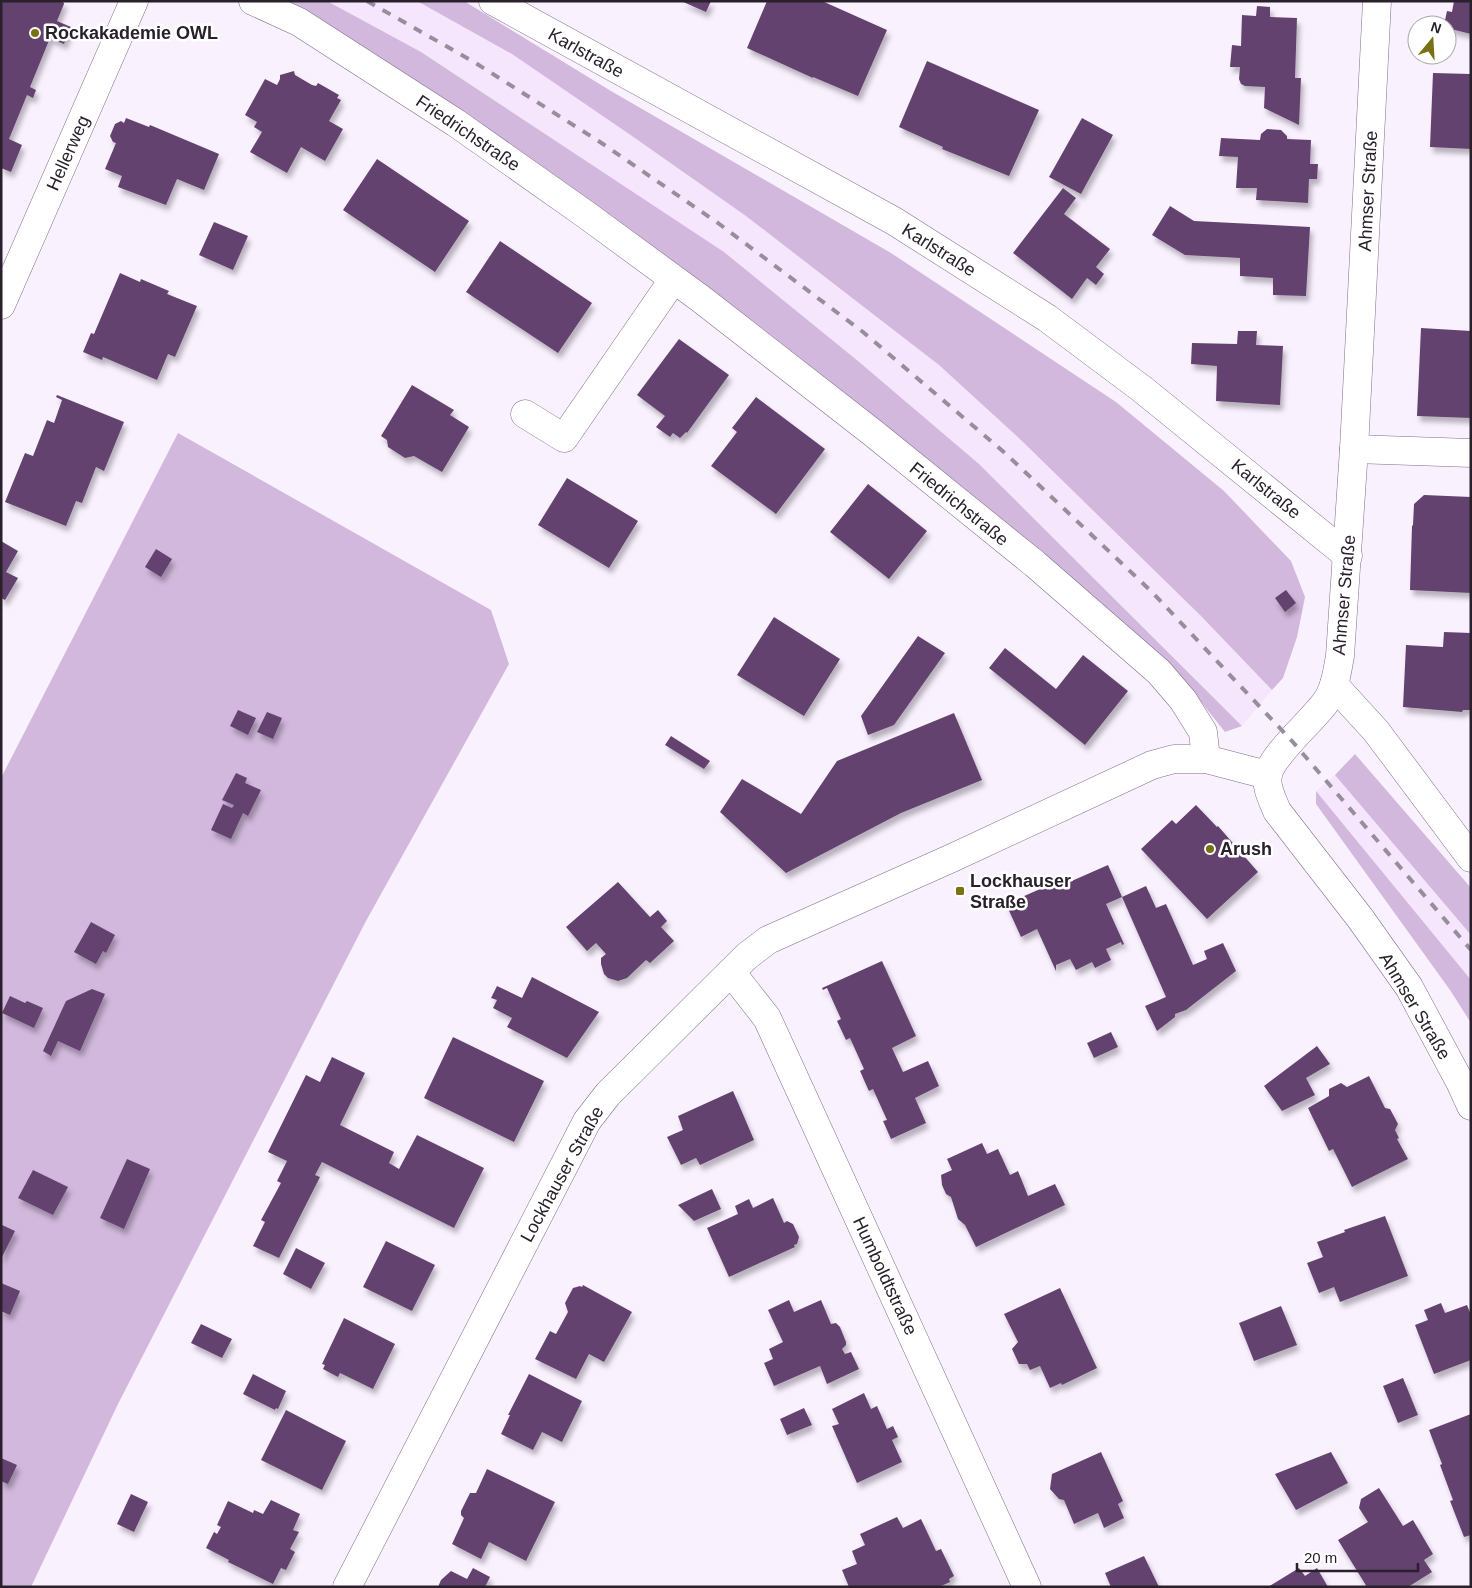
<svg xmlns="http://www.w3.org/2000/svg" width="1472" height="1588" font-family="Arial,sans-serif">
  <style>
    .built { fill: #f5e5fd }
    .green { fill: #d1b8dc }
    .building { fill: #634370; filter: url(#shadow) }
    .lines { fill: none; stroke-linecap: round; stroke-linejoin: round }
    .minor-casing { stroke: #816d8b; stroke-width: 29 }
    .tertiary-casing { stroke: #816d8b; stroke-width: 29 }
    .minor { stroke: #fff; stroke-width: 28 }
    .tertiary { stroke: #fff; stroke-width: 28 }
    .rail { stroke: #978e9b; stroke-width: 4; stroke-dasharray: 9 9; stroke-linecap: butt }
    .poi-dot { fill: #797215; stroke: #fff; stroke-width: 2 }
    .labels { text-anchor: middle; stroke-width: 5; stroke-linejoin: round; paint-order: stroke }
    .poi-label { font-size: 18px; font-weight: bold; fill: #29202c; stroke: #fff; text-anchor: start }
    .street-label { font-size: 18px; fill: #29202c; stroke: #fff }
  </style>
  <defs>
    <filter id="shadow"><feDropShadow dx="3" dy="5.5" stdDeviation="2.5" flood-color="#0004"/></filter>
  </defs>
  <rect width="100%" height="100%" fill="#faf1ff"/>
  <path class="built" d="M327,1H417L512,54L632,136L746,216L939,365L1022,441L1200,615L1272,690L1242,726L979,464L858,361L724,252L421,52Z
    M1335,775L1471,935V980L1316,791Z"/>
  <path class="green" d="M274,1H327L421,52L724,252L858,361L979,464L1242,726L1225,732L1190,688L1127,629Z
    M417,1H464L611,91L891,253L1116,402L1224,491L1291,561L1305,597L1297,637L1283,678L1272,690L1200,615L1022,441L939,365L746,216L632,136L512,54Z
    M178,433L491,610L509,664L366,921L118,1404L31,1587H1V778Z
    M1355,754L1471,888V935L1335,775Z
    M1316,791L1471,980V1023L1450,990L1316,804Z"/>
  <path class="building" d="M1,1H63L64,4L57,21L71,27L64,44L50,38L30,87L36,90L33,98L27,95L9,139L22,145L11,172L1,168Z
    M681,1H711L706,12Z
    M767,1H822L887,30L858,96L813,77V78L747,48Z
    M1454,1H1471V34L1447,28V25H1444L1447,11L1452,12Z
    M1257,6L1270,7V17L1297,18L1295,78H1301L1299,125L1264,108L1265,87L1245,86L1241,84L1239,79L1240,67H1230L1232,45L1241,46L1242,15L1256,16Z
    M927,61L1039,110L1009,176L942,149L943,147L899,127Z
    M294,71L295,75L312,85L316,86L318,83L339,95L337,98L341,100L329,121L343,129L325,161L301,147L287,173L250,152L262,132L254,127L257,122L245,115L265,79L277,85L280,79V75Z
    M1433,73L1471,74V149L1430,147Z
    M126,118L149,127L150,125L219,154L204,190L177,179L166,205L118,187L122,176L105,169L116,143L113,142L110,136L115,124L121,121L124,123Z
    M1082,118L1113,135L1081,194L1049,177Z
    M1267,129L1281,130L1287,136V139L1311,140L1310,164H1318L1317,179H1309L1308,203L1256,200L1257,188H1236L1238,157L1219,156L1221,138L1260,140L1261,134Z
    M377,159L469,221L435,272L343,210Z
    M1063,188L1076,198L1064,214L1110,249L1096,267L1104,274L1096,285L1087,278L1072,299L1013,253Z
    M1170,206L1194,221L1310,227L1306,296L1273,295V278L1240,276V258L1185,255L1152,235Z
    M214,222L248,236L233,270L199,255Z
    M500,241L592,303L558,353L466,292Z
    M120,273L140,282L141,279L169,291L167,294L197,306L175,357L168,354L157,380L103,357L102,360L83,352L91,333L94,334Z
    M1421,328L1471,331V418L1417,416Z
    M1238,331H1257L1256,345L1283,346L1280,405L1216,401L1217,366L1191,364L1192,343L1237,344Z
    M679,339L729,375L687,433L686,432L680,438L673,433L670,437L656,427L665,416L637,395Z
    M412,385L454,410L450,415L469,427L442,472L414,456L405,458L388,447L387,440L381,436Z
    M57,395L124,422L104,471L96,467L82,503L76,501L66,526L5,502L25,453L33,456L47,420L54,423L62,400L56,397Z
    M756,397L825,449L776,514L711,466L737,432L732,428Z
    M567,478L638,521L609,568L538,525Z
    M868,484L927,531L889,579L830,532Z
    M1424,495L1471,497V593L1410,590L1412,526L1413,525L1414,504Z
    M1,541L18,551L6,572L18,578L5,600L1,598Z
    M156,549L172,559L161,577L145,567Z
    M1286,590L1296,603L1285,612L1275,598Z
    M774,617L840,659L804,716L737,675Z
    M1444,632L1471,633V710H1463L1462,712L1403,707L1406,645L1443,647Z
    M918,636L945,653L894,725L868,735L861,716Z
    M1005,648L1056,689L1083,655L1128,691L1085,745L989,668Z
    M238,710L256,718L248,735L230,726Z
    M267,712L282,718L273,739L257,732Z
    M954,713L982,780L901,813L786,873L720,812L742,779L801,814L837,761Z
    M671,736L710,761L704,769L665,745Z
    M236,773L247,778L245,783L261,790L248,816L243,813L231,839L211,830L223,804L232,808L234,805L222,800Z
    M1196,805L1217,827L1218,826L1258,872L1207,919L1141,849L1172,820L1176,824Z
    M1108,865L1122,897L1146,886L1156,908L1166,904L1193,965L1207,959L1204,951L1223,943L1236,971L1186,1010L1175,1014V1017L1157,1031L1145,1006L1166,997L1122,897L1106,904L1124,944L1122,945L1121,942L1106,949L1111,960L1095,968L1092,962L1076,970L1070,959L1056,965V971L1037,929L1021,937L1006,904L1056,882L1058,887Z
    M618,882L650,917L658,910L667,921L661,927L674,941L650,963L646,960L627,978L618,981L608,978L604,974L601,964V958L606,954L596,943L587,951L566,927Z
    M91,922L115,935L106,953L103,951L96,964L74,952Z
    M882,961L916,1036L892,1048L903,1072L928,1061L939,1086L915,1098L926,1123L891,1139L883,1121L887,1120L873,1089L869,1091L868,1089L860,1071L864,1069L850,1038L846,1040L837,1021L841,1019L827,988L823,990L822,988Z
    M532,977L599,1012L567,1058L507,1027L512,1018L493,1008L497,1000L491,998L497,986L522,998Z
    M92,989L105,994L80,1051L58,1041L51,1056L43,1051L66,1001Z
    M10,996L25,1003L27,1001L43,1008L34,1028L2,1013Z
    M1111,1032L1118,1047L1094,1058L1087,1043Z
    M453,1037L544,1081L514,1142L424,1098Z
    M1317,1046L1330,1064L1306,1078L1315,1095L1282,1111L1264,1086Z
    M332,1057L365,1073L340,1125L394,1152L389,1163L399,1169L417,1135L484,1168L454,1228L322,1162L315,1175L320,1177L279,1258L253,1246L265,1222L261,1220L281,1183L277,1181L287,1161L268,1152L306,1075L320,1082Z
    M1369,1076L1385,1108L1390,1109L1398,1124L1395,1130L1399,1138L1397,1139L1408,1159L1352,1187L1333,1149L1329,1151L1308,1108L1329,1096V1089L1341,1083L1347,1087Z
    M733,1091L754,1140L700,1165L696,1158L681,1165L667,1137L683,1130L678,1116Z
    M982,1143L987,1154L998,1149L1010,1175L1018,1171L1028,1196L1055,1184L1065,1205L976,1247L965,1225L958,1219L951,1197L946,1194L942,1185L941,1175L952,1170L947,1159Z
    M127,1159L150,1169L124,1229L100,1218Z
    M33,1170L68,1187L53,1215L18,1198Z
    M712,1189L721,1209L694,1221L678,1205Z
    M773,1198L784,1223L787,1221L793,1224L799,1237L797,1244L794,1245L795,1247L729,1277L707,1228L738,1214L735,1206L749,1199L753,1208Z
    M1385,1216L1408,1276L1340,1302L1334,1287L1319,1293L1307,1263L1323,1257L1317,1242L1345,1232L1344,1230Z
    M2,1225L15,1231L1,1259V1226Z
    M386,1241L435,1265L412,1311L363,1287Z
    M296,1248L325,1263L311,1289L283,1274Z
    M1,1283L20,1291L10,1315L1,1311Z
    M583,1285L632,1312L604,1362L589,1354L576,1379L535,1359L550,1331L556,1334L568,1312L565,1303L573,1288L580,1286L582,1287Z
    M1060,1288L1097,1368L1062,1385L1061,1383L1050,1388L1040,1366L1030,1370L1027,1364H1019L1012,1349L1018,1342L1004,1314Z
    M789,1300L794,1312L821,1300L831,1324L836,1323L840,1327L846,1342V1345L842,1349L845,1354L851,1352L859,1369L827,1384L820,1366L774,1386L764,1363L773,1359L769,1349L783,1342L768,1310Z
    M1441,1303L1445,1313L1467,1305L1471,1315V1360L1434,1374L1415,1325L1428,1320L1424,1310Z
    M1281,1306L1297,1345L1254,1361L1239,1323Z
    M344,1318L395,1344L373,1389L340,1373L338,1377L323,1369L325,1365L322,1364Z
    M201,1324L232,1339L222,1358L191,1343Z
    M253,1374L286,1391L278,1409L276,1408L275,1410L243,1394Z
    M529,1374L582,1401L562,1442L542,1432L533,1450L501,1434L510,1415H508Z
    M1403,1378L1418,1415L1398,1423L1383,1386Z
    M864,1393L871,1409L877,1406L887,1429L893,1426L898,1437L892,1440L902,1462L857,1483L832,1426L839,1424L832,1409Z
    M804,1408L812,1425L787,1435L780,1419Z
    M286,1410L346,1441L322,1490L261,1460Z
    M1471,1414V1535L1464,1537L1450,1501L1453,1500L1440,1465L1442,1464L1429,1430Z
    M1101,1452L1123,1501L1118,1504L1124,1518L1104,1528L1098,1513L1074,1524L1064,1500L1059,1499L1050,1489L1052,1474Z
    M1331,1452L1348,1483L1296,1510L1275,1474Z
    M1,1458L17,1465L8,1484L1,1481Z
    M487,1469L555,1502L526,1561L489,1542L481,1559L452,1544L464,1518L461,1515V1511L470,1493H476Z
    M1379,1488L1403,1526L1413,1520L1433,1554L1424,1560L1432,1572L1408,1587H1367L1338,1540L1368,1522L1359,1508L1361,1499Z
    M131,1494L148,1502L134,1532L117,1524Z
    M271,1500L300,1514L293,1530L299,1532L290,1549L295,1552L286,1570L281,1568L273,1584L228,1562L229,1560L206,1548L214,1532L217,1534L221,1527L217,1525L228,1501L253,1513L254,1510L263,1514Z
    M897,1517L903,1528L921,1519L936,1551L941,1549L954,1576L949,1579L950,1582L939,1587H849L842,1570L857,1564L852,1551L865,1545L860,1534Z
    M1144,1556L1159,1587H1111L1105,1573Z
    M473,1568L490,1577L485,1587H438L441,1580L451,1571L467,1579Z
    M1299,1568L1305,1576L1317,1568L1328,1587H1268Z"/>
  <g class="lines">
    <g class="minor-casing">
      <path id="minor" d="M253,1L299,22L456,123L585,214L701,299L873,433L1035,564L1159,672L1183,700L1203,732L1206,759
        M493,1L894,221L1047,318L1142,389L1348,556
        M1,305L134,1
        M525,414L564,438L673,280
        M1354,449L1471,453
        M1334,685L1376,731L1471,858
        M731,972L767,1018L1027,1587"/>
    </g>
    <g class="tertiary-casing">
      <path id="tertiary" d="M1377,1L1354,449L1340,656C1337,672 1335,690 1325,703C1312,721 1271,756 1268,775C1265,786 1273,801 1277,811L1360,918L1409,987L1460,1082L1471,1106
        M347,1587L587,1121L608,1094L747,956L768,940L952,858L1152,765L1174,759H1206L1267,775"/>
    </g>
    <use href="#minor" class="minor"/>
    <use href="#tertiary" class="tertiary"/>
    <path class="rail" d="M367,1L474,62L600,142L718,223L863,332L1005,453L1152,592L1292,741L1471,950"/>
  </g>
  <g class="poi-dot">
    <circle cx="35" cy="33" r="5"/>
    <circle cx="1210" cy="849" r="5"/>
    <rect x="955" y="886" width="10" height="10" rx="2.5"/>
  </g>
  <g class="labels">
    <g class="poi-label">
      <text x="45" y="39">Rockakademie OWL</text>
      <text x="1220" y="855">Arush</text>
      <text x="970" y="887">Lockhauser<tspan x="970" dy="21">Straße</tspan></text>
    </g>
    <g class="street-label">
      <text transform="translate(586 53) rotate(29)" y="6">Karlstraße</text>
      <text transform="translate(468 133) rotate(34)" y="6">Friedrichstraße</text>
      <text transform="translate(68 153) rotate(-66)" y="6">Hellerweg</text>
      <text transform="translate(1368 191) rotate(-87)" y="6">Ahmser Straße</text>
      <text transform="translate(939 250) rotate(32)" y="6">Karlstraße</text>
      <text transform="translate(1266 489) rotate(39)" y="6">Karlstraße</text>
      <text transform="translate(959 504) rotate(39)" y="6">Friedrichstraße</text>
      <text transform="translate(1344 595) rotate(-85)" y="6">Ahmser Straße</text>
      <text transform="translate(1415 1006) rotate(59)" y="6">Ahmser Straße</text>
      <text transform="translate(562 1174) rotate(-61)" y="6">Lockhauser Straße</text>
      <text transform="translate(885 1276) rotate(65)" y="6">Humboldtstraße</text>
    </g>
  </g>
  <rect width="1472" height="1588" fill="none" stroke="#29202c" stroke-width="5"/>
  <g transform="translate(1432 40) rotate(18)"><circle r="24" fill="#ffffff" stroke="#a9a6ab"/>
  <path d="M0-4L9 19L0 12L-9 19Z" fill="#797215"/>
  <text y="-8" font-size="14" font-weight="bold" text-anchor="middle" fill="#29202c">N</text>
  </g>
  <path d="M1297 1563v8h121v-8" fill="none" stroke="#29202c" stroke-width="2.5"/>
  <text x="1304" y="1563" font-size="15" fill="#29202c" stroke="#ffffff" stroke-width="4" paint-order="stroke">20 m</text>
</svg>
